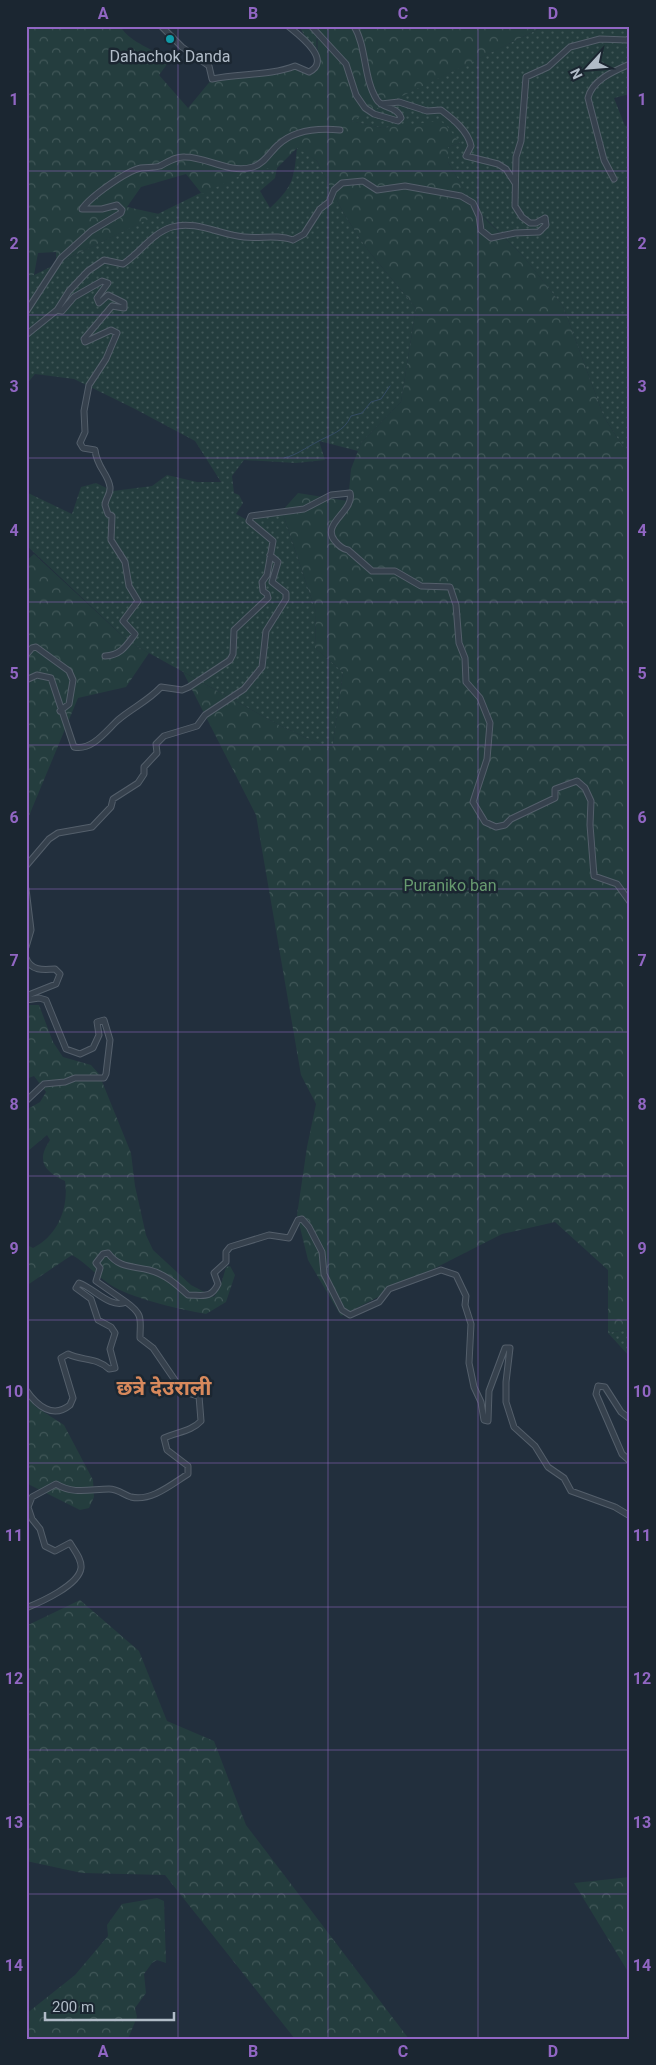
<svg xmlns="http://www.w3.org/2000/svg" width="656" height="2065" font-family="Roboto,'Noto Sans Devanagari',sans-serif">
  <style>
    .grass { fill: url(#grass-dots) }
    .forest { fill: url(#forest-crowns) }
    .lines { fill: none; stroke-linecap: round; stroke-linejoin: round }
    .stream { stroke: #354c65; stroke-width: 1 }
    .minor-casing { stroke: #545f6b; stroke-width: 7 }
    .minor { stroke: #36414d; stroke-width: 5 }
    .grid { fill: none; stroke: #9166c3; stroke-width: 1; stroke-opacity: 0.55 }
    .culture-dot { fill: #0f9aa8; stroke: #1b2631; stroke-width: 2 }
    .labels { text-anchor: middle; stroke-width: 5; stroke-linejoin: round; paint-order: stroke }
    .poi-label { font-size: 16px; fill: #b1bcc8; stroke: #1b2631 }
    .park-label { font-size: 16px; fill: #679a6f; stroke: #1b2631 }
    .district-label { font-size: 21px; font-weight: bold; fill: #d8895c; stroke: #1b2631 }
    .neatline { fill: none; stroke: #9166c3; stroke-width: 2 }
    .grid-label { font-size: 16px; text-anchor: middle; font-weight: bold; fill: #9166c3 }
  </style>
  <defs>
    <pattern id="grass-dots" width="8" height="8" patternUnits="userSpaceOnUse" patternTransform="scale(1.25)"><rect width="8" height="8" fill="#243d3e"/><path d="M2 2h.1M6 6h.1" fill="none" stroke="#415758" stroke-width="1.8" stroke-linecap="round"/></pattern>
    <pattern id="forest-crowns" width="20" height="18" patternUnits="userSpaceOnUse" patternTransform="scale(1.25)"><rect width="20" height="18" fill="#243d3e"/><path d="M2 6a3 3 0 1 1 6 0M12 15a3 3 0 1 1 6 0" fill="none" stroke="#415758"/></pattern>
  </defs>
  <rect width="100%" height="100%" fill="#222f3d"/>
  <path class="grass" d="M299,26H317L316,55Z
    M545,26H630V94L614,98L625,126L630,125V458L604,417L563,306L523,256L475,208L448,162V147L460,143L400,127L382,128L350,121Z
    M297,147L317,161L344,214L367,249L416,308L401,402L361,443L358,451L319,441L325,460L296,463L244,460L232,476L234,493L239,495L243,503L236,514L249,521L282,511L316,612L315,648L343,672L332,750L279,725L129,642L26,545V492L72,514L81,487L96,483L113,491L152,486L167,475L197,482H221L195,441L135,409L74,379L35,374L26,385V279L253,167L277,168L275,178L260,191L270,208C294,186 294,178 297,147Z
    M630,1329V1357L608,1333Z"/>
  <path class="forest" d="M26,26H120C133,46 153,46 168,63L159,75L188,108L212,79L295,66L309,72L317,65L318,26H348L351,29L352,26H545L351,121L382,128L440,121L446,125L460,143L448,147V162L477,211L523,256L563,306L604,417L630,458V1329L608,1333V1270L555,1222L502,1234L341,1316L308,1260L297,1215L307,1147L316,1104L301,1075L256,815L183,672L279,725L332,750L343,672L315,648L316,612L282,511L298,493L348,501L351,469L361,443L401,402L416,308L367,249L344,214L317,161L297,148L277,168L254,169L202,194L186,174L141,187L127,207L159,214L56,264V252L38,253L34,275L26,279Z
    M34,554L129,642L149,653L126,687L78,698L26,823V561Z
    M26,1005H39L53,1042L63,1057L91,1065L99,1074L131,1153L135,1186L146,1235L153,1250L191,1285L214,1297L222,1281L226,1267L230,1266L235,1275L226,1302L206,1314C179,1309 138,1300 114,1287C98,1278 88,1264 72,1255L26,1286V1221L29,1246L33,1248C58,1236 69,1207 65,1181C44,1171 36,1161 50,1140L47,1135L28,1151L26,1149V1110L40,1102L46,1092L34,1076L26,1079Z
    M26,1394L36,1407L64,1425L93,1480L94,1497L89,1508L80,1510L26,1483Z
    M80,1600L139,1651L167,1721L214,1741L246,1825L409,2039H295L165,1875L82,1873L26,1861V1626Z
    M630,1877V1975L574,1883Z
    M157,1898L164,1901L166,1963L157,1960L152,1963L144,1974L146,1993L135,2008L137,2017L128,2039H26V2014L75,1975L108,1936L107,1925L122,1904Z"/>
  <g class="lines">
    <path class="stream" d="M284,458C297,455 305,448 317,442C331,434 344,432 351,416L362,413L371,402L381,399L390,386"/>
    <g class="minor-casing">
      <path id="minor" d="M161,26L182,47L209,66L212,79C239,73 270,76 295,66L309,72C333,60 299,35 288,26
        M311,26L346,64L356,95L365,108L374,114L398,121L401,118C397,106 383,109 377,100C363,78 367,48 354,26
        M381,104L399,102L427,111L441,110C453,119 468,131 471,146L466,156L498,164L506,169L515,183
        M614,179L604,160L588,98C592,80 614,71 630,64
        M57,310L62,311L74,297L102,281L108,283L97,298L99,303L108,295L124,303V308L112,306L84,339L85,342L111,330L117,333L106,359L89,385L84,411L85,432L80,443L83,448L95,450C97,468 108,473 110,487C111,494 105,499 105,505L108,514L112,516L111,540L125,562L129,586L138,601L123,621L135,634C126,646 121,655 105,656
        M26,312L61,258L91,231L121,213L122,210L117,205L102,209H82C90,197 126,171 141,168C147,167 154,168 160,166C168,162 176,156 185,157C207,157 229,174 253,167C264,164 270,152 278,145C295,129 319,128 340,130
        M26,335L57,310L69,291L88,271L104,260L123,264C140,253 152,233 172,227C196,220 220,235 244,237C262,239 276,234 293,240L304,234L320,209L329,202L334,190L342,183L363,181L377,190L405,186L461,196L473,203L479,216L481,230L491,238L515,233L539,232L546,225L545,218L536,223H530L522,217L515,206L516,157L521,141L526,77L548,67L570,47L600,39L627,40L630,38
        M26,655L32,648L36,647L69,671L73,680L69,704L60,711
        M26,680L37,675L51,678L74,747C92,751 106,731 118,720C132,708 148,701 161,687L182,690L189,687L230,660L233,654L234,630L268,598L267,594L263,591L262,582L267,575L273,541L249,521L251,516L304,509L331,495L350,493C355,511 320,524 335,541C339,546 342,549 348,550L372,571H395L421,586L450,587L456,605L459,643L465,658L466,682L480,698L490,723L487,759L473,802L485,822L496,827L505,825L511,819L555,798V789L577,781L585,788L591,801L590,825L594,876L617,884L630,902
        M26,866L49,839L58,833L92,827L111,807L113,799L138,783L144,774V767L157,753L156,744L164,736L197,726L205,715L244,689L262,667L266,631L286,599V593L272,582L278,562L270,555
        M26,889L31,930L26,947
        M26,958C31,971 43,970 55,969L60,974L56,984L26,996
        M26,1000L39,998L46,1000L66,1049L80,1054L93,1048L99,1035L97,1022L104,1020L110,1040L106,1074L104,1078H75L65,1082L44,1084L26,1101
        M126,1302L96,1281L100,1268L96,1263L103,1254L108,1253C119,1268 132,1266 149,1270C165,1274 176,1284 188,1295C203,1295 211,1299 218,1284L214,1273L226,1262V1252L230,1247L269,1235L289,1238L298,1220L302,1219L309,1227L322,1252L324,1274L342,1310L350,1315L379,1302L389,1289L441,1270L456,1275L466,1296L465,1305L471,1324L469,1363L474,1387L481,1402L484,1420L488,1421L489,1391L505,1348H510L506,1382V1402L514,1427L535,1446L548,1467L564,1478L571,1491L615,1507L630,1516
        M26,1390C37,1406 53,1419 70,1405L73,1398L61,1358L68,1354C82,1361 96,1357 109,1369L115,1368L110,1349L115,1333L111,1327L98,1320L91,1299L76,1288L79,1283C94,1288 110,1309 126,1302C144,1315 140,1319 140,1338L153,1348L181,1389L184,1392L199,1396L201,1421C192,1431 177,1432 164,1438L167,1450L188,1466V1474C172,1484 151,1502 131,1497C124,1495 118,1489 109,1489C91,1489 74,1495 56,1484L32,1497L28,1507L32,1519L40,1529L45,1546L55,1551L70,1543C74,1550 82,1559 81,1568C79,1585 41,1602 26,1608
        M630,1419L621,1412L605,1387L598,1386L596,1394L622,1454L630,1461"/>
    </g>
    <use href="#minor" class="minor"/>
  </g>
  <path class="grid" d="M178,26V2039M328,26V2039M478,26V2039M26,171H630M26,315H630M26,458H630M26,602H630M26,745H630M26,889H630M26,1032H630M26,1176H630M26,1320H630M26,1463H630M26,1607H630M26,1750H630M26,1894H630"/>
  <circle class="culture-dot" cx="170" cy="39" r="5"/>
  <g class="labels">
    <g class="poi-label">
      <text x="170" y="62">Dahachok Danda</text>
    </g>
    <g class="park-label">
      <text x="450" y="891">Puraniko ban</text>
    </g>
    <g class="district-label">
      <text x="164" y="1395">छत्रे देउराली</text>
    </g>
  </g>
  <rect width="656" height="2065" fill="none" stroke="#1b2631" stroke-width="55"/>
  <g transform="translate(588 68) rotate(244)" stroke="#1b2631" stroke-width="4" paint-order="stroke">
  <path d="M0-4L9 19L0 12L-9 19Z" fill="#b1bcc8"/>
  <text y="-8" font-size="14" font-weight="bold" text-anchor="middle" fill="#b1bcc8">N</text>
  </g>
  <path d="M45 2012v8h129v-8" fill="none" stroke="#b1bcc8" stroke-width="2.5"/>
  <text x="52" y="2012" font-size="15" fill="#b1bcc8" stroke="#1b2631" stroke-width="4" paint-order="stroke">200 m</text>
  <rect x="28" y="28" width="600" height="2010" class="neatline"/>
  <g class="grid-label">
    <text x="103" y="19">A</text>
    <text x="253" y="19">B</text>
    <text x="403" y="19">C</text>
    <text x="553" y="19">D</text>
    <text x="14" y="105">1</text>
    <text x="642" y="105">1</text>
    <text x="14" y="249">2</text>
    <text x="642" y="249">2</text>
    <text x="14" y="392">3</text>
    <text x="642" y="392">3</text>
    <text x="14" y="536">4</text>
    <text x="642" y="536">4</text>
    <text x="14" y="679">5</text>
    <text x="642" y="679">5</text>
    <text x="14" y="823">6</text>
    <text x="642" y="823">6</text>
    <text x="14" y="966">7</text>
    <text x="642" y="966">7</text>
    <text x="14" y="1110">8</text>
    <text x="642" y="1110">8</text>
    <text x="14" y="1254">9</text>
    <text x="642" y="1254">9</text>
    <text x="14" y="1397">10</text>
    <text x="642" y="1397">10</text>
    <text x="14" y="1541">11</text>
    <text x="642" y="1541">11</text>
    <text x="14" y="1684">12</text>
    <text x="642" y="1684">12</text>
    <text x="14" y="1828">13</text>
    <text x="642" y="1828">13</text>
    <text x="14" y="1971">14</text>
    <text x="642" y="1971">14</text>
    <text x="103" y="2057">A</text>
    <text x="253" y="2057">B</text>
    <text x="403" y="2057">C</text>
    <text x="553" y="2057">D</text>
  </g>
</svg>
